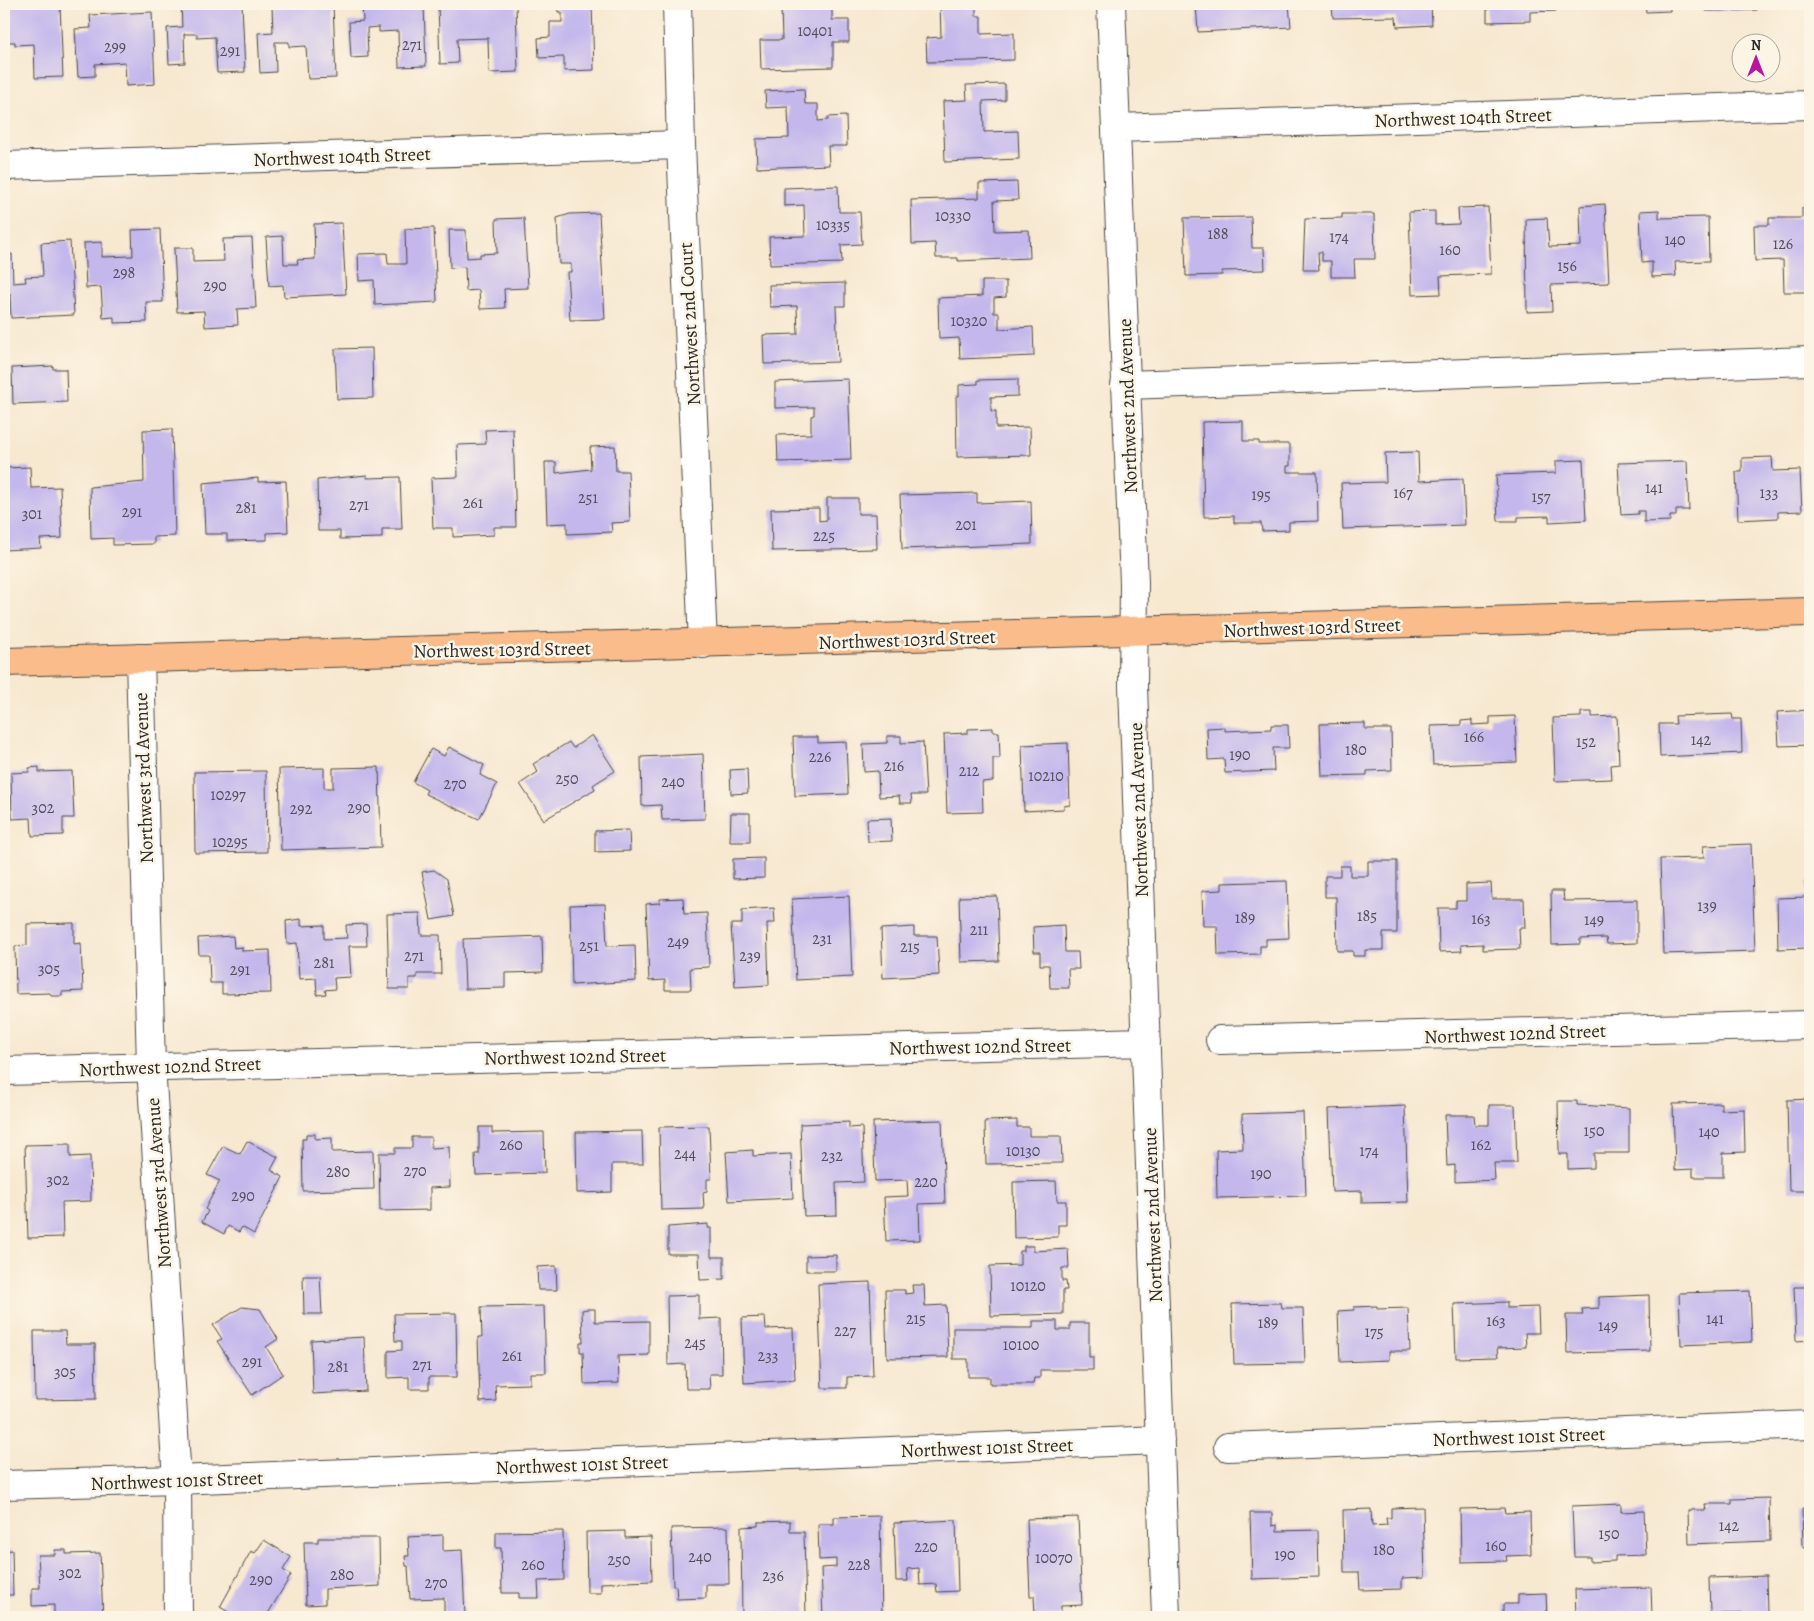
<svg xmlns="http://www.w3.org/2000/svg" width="1814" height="1621" font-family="Alegreya,serif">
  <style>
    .building { fill: #c3b7ec }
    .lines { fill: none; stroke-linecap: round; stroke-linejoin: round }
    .minor-casing { stroke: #4a4744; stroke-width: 30 }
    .major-casing { stroke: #4a4744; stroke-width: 30 }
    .minor { stroke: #fff; stroke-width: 28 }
    .major { stroke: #f9bc8a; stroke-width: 28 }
    .labels { text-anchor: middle; stroke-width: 5; stroke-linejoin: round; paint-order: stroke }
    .number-label { font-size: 16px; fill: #514e5b }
    .street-label { font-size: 19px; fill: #2b2b2b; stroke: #fcf5e5 }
  </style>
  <rect width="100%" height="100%" fill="#fcf5e5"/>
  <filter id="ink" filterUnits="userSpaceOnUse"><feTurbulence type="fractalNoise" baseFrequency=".02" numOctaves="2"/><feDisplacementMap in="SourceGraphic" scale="10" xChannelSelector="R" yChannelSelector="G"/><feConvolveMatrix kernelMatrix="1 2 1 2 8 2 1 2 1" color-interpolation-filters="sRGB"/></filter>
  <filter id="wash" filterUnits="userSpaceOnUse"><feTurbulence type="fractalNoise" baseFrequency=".0096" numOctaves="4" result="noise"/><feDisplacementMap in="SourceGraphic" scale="20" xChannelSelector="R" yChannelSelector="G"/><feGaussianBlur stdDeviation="1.12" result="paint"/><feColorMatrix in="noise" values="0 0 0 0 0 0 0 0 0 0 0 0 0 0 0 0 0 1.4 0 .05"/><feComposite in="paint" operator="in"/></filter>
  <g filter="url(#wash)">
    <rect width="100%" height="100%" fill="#f7e8d0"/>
    <g id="blocks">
      <path class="building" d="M4,4H60L63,77L35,78L34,44L15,45V42H4Z
        M181,4H242L245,72L217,73L215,37L197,38V34H184L185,63L169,64L167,28L182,27Z
        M362,4H424L426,66L399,67L398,31L379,32V27L367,28L368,57L351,58L349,22L363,21Z
        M438,4H516L518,72L489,73L488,38L457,39L458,63L440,64Z
        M557,4H592L594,70L564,71V57L539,58L538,38L550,37V22H562V12H558Z
        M770,4H832V20H849V42H833V67L761,69L760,40H782L781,7H771Z
        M940,4H976V16H981V34L1014,33V60L927,62L926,38L941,37Z
        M1196,4H1289L1291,27L1198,32Z
        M1332,4H1431L1432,25L1397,27L1396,17L1333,18Z
        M1487,4H1556V11L1530,12V21L1487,22Z
        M1645,4H1670V11L1646,12Z
        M1705,4H1793V5L1757,7V10L1706,11Z
        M333,5L336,78L308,79L306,46L289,47V42H275L276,72L260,73L258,33L273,32L272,7Z
        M152,12L155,84L126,86L125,62L95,64V76L78,77L75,29L91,28L90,15Z
        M1005,84V100L983,101L984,132L1018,131L1019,159L945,162L943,101L967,100L966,85Z
        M804,89L805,104H818V121L828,120V117L846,116L847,146H828L829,165L757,168L756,139L789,138L788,107L766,108L765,91Z
        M1017,182L1018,200L994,201L995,231L1029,230L1030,258L958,261V258H936L935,243L912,244L911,200L979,198V183Z
        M838,186L839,212H860L862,244L841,245L842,263L770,265L769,237L805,236L804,205L784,206V188Z
        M1605,204L1609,283L1551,285L1552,311L1527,312L1526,219L1547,218L1549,247L1581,246L1580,206Z
        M1488,207L1491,274L1440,276L1441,294L1412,295L1409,212L1435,211V225L1459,224L1458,208Z
        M1810,207V292H1784L1783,260L1755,261L1754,225H1769V218H1802V208Z
        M1659,210V218L1708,217L1709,261L1675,262L1676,276L1652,277V262L1642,263L1640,211Z
        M599,213L605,319L570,320L567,272H571V264H559L557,218L570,214Z
        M1342,214H1374L1375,259H1354L1355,277H1331V261H1322V252H1318L1319,270H1303L1305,219L1342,218Z
        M1251,217L1252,248H1264L1265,270L1222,271V275L1186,276L1184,218Z
        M524,218L528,288L504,289L505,308L480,309L479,290L466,291L465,267L450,268L449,230H466L467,258L480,257V254L497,253L496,219Z
        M342,223L346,294L284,297L283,285L269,286L266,237L283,236L284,264H298L297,260L315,259L314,224Z
        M434,228L437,302L375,305L374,280L359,281L358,254L387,253L388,264H406L405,229Z
        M160,229L163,302H146L147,322L114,323V317L103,318L101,287L86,288L84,243L102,242V257L133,256L132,230Z
        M252,238L256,308L237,309L238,325L205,327L204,311L177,312L174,248H193V262L224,261L223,239Z
        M70,241L74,315L11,318L10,294H4V255L12,254L13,283L26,282L25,277L43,276L41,243Z
        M982,281H1006V297L994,298V313H999V329L1033,327L1034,356L960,359L959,338L939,339L938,298L982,296Z
        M845,283V306H836L838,362L764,364L763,335L798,334L797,306L770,307L769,285Z
        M372,348L373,398L337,399L335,349Z
        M53,366V369H66L67,402L13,404L12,368Z
        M848,379L851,460L778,462L777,435L811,434V416L814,415V407L775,408V382Z
        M1018,379V396L991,397V411H996V428L1030,427L1031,455L957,457L956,396H959V385L978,384V380Z
        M1243,421V441H1259V444H1290V466H1287V472H1317L1318,521L1289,522V530L1262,531L1261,523H1234V516L1204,517L1202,422Z
        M172,429L175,536L154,537V544L113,545V538L91,539L90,487L144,482L143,430Z
        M513,429L516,527H494V535L453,537V528H433L431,478L458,477L457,445L486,444L485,430Z
        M615,446L616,471H628L630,522L611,523L612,532L567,534V523L547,524L545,462H556V473L591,469L590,447Z
        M1418,452L1419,481L1463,479L1465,525L1343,529L1341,483L1386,482L1385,453Z
        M1772,457L1773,471L1800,470L1802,511L1778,512V518L1738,520L1736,472H1742V458Z
        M1583,460L1586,520L1549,522V516L1518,517V521H1498L1496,475L1556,473V461Z
        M1687,461L1689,510H1676V516H1670V521L1644,522V511H1638V514L1621,515L1618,463Z
        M30,467L31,488L60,487L62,538L40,539L41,548L4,550V468Z
        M367,475V478L400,477L402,529H382V538L340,539V531H318L317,480Z
        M258,478V482L286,481L288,532L267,533V540L227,541V534H205L203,483Z
        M977,493V503L1031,501L1032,544L902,549L900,495Z
        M827,498H858V514H876L877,549L772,551L771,509L819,508V521L827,520Z
        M1810,710V745L1779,746L1777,712Z
        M1581,712H1592V717L1617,716L1619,764L1611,765L1612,779L1555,781L1553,718L1581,717Z
        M1732,714L1733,719H1741L1742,753L1660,757L1659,724H1676L1675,716Z
        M1515,716L1517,762L1433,765L1431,726L1461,725V721L1472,720V725L1490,724V717Z
        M1365,723V729H1391L1392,770L1367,771V775L1322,776L1320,724Z
        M1271,725H1288L1289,748H1273L1274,771L1225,773L1224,759L1208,760L1207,728L1225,727V731L1271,729Z
        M993,728V732H999L1000,758H993V781L982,782L983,812L947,813L944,734L968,733V729Z
        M592,735L615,771L593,785L595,789L544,820L520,784L538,772L533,764L569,742L573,748Z
        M887,736H901V743L923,742L926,795H911L912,803H900L899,796L879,797L878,771L864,772L863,744L887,743Z
        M793,737H818V743L846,742L848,794L795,796Z
        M1068,743L1070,805L1064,806V809L1024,811L1022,745Z
        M449,747L484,765L480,775L497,784L479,819L425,794L427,790L413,782L431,749L444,756Z
        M703,754L705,819L662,820L661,805L642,806L641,757Z
        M39,767V772L72,771L74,818H63V835L32,836L31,818L12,819L11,773L29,772V768Z
        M379,767L381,847L281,850L279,769L324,768V788H333V768Z
        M747,769L748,793L731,794L730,770Z
        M266,771L267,852L195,853L194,772Z
        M731,813H750V842H730Z
        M891,818L892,841L868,842L867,819Z
        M629,830L630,851L595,852V831Z
        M1751,844L1755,951L1663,954L1660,859L1704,858L1703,846Z
        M764,858V878L733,879V859Z
        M1368,861H1397V933H1383V950H1365V956H1353V951H1337L1336,897H1325V876H1340V866H1350V876H1368Z
        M434,870L447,879L454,916L431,920L422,872Z
        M1287,881L1289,938L1266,939V946H1260V954L1218,955L1217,926H1203L1202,891L1222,890V883Z
        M1806,882H1810V948L1778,949L1777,898L1807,897Z
        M1491,883L1492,899H1524L1525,928H1519L1520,949L1483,950V944L1461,945L1462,951L1439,952L1438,908H1456V901H1466V884Z
        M1551,891H1563L1564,901L1637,900V943L1607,944L1606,938L1580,939V944L1552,945Z
        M849,896L852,977L796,980L792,899Z
        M997,896L999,961L961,962L959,897Z
        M683,898L684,914L707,913L709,967L690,968L691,990H665V980L649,981L646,904L660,903V899Z
        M605,904L607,946L635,945L636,981L572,985L570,905Z
        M774,908L775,923H767L769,985L735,987L731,924H742V910Z
        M420,913L421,935H440L441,974H417V978H409V989H389L387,914Z
        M301,919V926L324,925V939L347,938L346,925L366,924L367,946H349L351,977L334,978L335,989L325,990L326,994L317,995L316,978L299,979L297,943L287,944L286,921Z
        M74,923V944L81,943L83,991L62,992V996H51L50,993L16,994L15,946L27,945V924Z
        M1064,925L1065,952H1078L1079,969H1068L1069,988H1050L1049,965H1040V952H1034L1033,927Z
        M914,927V936H937L939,975L883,978L881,929Z
        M233,936L234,948L242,947V951L270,950L271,993L222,994V983H210L209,955H199L198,938Z
        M542,936L543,972L505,973V988L465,989L463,939Z
        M1810,1099V1191H1789L1787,1100Z
        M1558,1101H1577V1105L1629,1108V1153H1594V1168L1568,1169V1154H1559Z
        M1721,1103V1110L1744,1109L1745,1152L1723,1153V1177H1693V1169L1675,1170L1673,1104Z
        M1489,1105H1515L1517,1163H1494L1495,1180L1455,1182V1165L1447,1166L1445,1115H1474L1475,1125H1489Z
        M1405,1106L1408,1202L1362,1203V1191L1332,1192L1329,1109Z
        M1303,1112L1306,1196L1217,1198L1216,1150L1243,1149L1242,1114Z
        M942,1120L945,1203L919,1204L920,1240L886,1241L884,1197L908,1196L907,1180L875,1181L873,1122Z
        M1017,1120V1127H1029V1136H1061L1062,1163L986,1164L985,1121Z
        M849,1122V1128L862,1127L864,1182L836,1183L837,1215L804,1216L800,1124Z
        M709,1126L711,1179H707V1191L703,1192L704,1209L661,1210L659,1127Z
        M479,1127H492V1133L544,1132L545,1173L476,1175L475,1154H479Z
        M642,1131L643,1164H612V1192L577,1193L576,1132Z
        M306,1134H315V1139L332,1138V1152L373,1151L374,1189L303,1191L302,1139H306Z
        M412,1137H431V1148L449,1147L450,1187L430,1188V1210L380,1211L379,1153H395V1148H412Z
        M247,1141L278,1157L271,1170L283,1177L254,1234L242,1227L239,1232L228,1226L224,1234L202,1222L208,1211L205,1209L220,1181L207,1175L223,1146L240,1154Z
        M70,1144V1157L90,1156L91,1201L62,1202L63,1237L28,1238L25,1145Z
        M753,1150V1156L791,1154L793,1198L729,1201L726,1152Z
        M1056,1181L1057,1201H1066V1225H1058V1237L1014,1238L1013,1182Z
        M708,1224V1228H711V1257H724V1279L700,1280L699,1254H668V1227Z
        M1024,1246H1033V1251L1068,1249L1069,1268H1062V1281H1066L1067,1290H1063V1314L991,1316L990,1266L1020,1265V1251H1024Z
        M836,1255V1271H806V1256Z
        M556,1266L557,1290H538L537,1267Z
        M303,1276H320L322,1314H304Z
        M870,1282L873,1376L847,1377V1388H822L818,1284Z
        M912,1285H924L925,1306L946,1305L948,1357L887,1358L885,1290H905V1294L913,1293Z
        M1794,1287H1810V1340L1796,1341Z
        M1750,1291L1752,1342L1681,1345L1679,1293Z
        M699,1295V1319L721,1318L722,1374H709L710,1389H686L685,1364L668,1365L667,1296Z
        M1649,1295L1650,1351L1567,1353L1566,1315H1583L1582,1309L1599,1308V1297Z
        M1507,1302V1308L1538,1307L1539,1333H1525L1526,1347L1497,1348L1498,1357L1456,1358L1454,1304Z
        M1281,1303L1282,1308H1303L1305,1363L1234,1364L1232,1304Z
        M544,1306L546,1373H530V1384L495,1385L496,1401L480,1402L478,1337H482L481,1307Z
        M1377,1306V1309L1408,1308L1410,1351H1389V1360L1340,1362L1338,1311L1354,1310V1307Z
        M242,1307L260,1309L278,1339L266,1347L283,1374L252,1395L217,1341L222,1339L213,1325Z
        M588,1309H595V1322L649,1321V1355L618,1356L619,1383L584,1384L583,1352H580V1342H583L582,1310Z
        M456,1313L457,1377H429V1389H409V1377L388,1378V1351L402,1350V1341H395L394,1314Z
        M765,1317L766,1329L793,1328L795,1380L744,1383L742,1318Z
        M1033,1321H1057V1330H1070V1323H1089V1357H1093V1370H1040V1378H1034L1033,1384H990V1377H968V1359H953V1328H1033Z
        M34,1331H65L66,1344H95L96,1399L35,1400Z
        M364,1337L366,1391L313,1394L311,1340Z
        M1769,1498L1770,1541L1689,1544L1688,1510H1706L1705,1504H1732V1499Z
        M1621,1504V1512L1644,1511L1646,1555L1615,1556V1561L1590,1562V1557H1574L1572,1506Z
        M1423,1507L1425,1577L1402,1578V1589L1360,1590L1359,1572H1344L1343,1510L1371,1509L1372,1526L1387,1525L1386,1518H1391V1508Z
        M1504,1508L1505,1513L1530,1512L1531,1555L1506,1556L1507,1561L1461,1562L1460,1509Z
        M1802,1509H1810V1547L1803,1548Z
        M1250,1513H1272V1526L1277,1525V1531L1318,1530L1319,1577L1252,1579Z
        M880,1516L882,1617H823L821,1568L836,1567V1559L819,1560L818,1524H834V1517Z
        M1078,1517L1082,1605L1061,1606V1615L1035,1616L1034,1596H1030L1027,1519Z
        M956,1520L958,1591L937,1592L936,1584L920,1585L919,1568L907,1569L908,1581H896L894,1523Z
        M790,1521V1532H804L806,1617H742L741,1527L758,1526V1522Z
        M728,1527L729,1584H706V1598L677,1599L676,1586H673L671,1528Z
        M563,1531L564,1580L538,1581L539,1598H519V1593H502L501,1548H496V1532Z
        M625,1531V1538L651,1537L652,1581L601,1583V1593H587L586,1532Z
        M443,1535V1551L462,1550L465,1617H444V1598L410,1599L408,1566H406L405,1556H409L408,1537Z
        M318,1538H379L380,1586L325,1589V1604L306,1605L304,1542H318Z
        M264,1540L291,1557L283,1570L291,1575L266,1617L260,1614L258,1617H237L220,1607L251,1551L255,1553Z
        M12,1550L13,1595H4V1551Z
        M55,1550H66V1554L100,1553L103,1617H54V1605L32,1606V1588H40L38,1555H55Z
        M1766,1576L1767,1613L1710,1614L1709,1578Z
        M1651,1587L1652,1615L1576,1617L1575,1589Z
        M1546,1593L1547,1617H1503V1604H1518V1594Z"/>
    </g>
  </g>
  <g filter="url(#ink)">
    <use href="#blocks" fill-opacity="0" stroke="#4a4744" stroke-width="1"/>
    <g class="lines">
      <g class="minor-casing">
        <path id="minor" d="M677,4L681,145L703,644
          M1111,4L1134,583L1133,686L1166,1617
          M1116,128L1810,105
          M4,166L681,145
          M1125,385L1810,361
          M140,658L151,1066L177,1480L178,1617
          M1220,1040L1810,1025
          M4,1071L1146,1042
          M1228,1447L1810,1425
          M4,1485L177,1480L1160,1440"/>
      </g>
      <g class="major-casing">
        <path id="major" d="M4,662L1810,612"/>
      </g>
      <use href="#minor" class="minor"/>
      <use href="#major" class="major"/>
    </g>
  </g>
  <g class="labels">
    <g class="number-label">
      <text x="815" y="36">10401</text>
      <text x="412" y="50">271</text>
      <text x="115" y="52">299</text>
      <text x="230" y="56">291</text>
      <text x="953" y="221">10330</text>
      <text x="833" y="230">10335</text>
      <text x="1218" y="239">188</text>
      <text x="1339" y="242">174</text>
      <text x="1675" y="245">140</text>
      <text x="1783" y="249">126</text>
      <text x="1450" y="255">160</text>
      <text x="1567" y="271">156</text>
      <text x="124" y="278">298</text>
      <text x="215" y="291">290</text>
      <text x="969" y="326">10320</text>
      <text x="1654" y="493">141</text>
      <text x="1403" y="498">167</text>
      <text x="1769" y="498">133</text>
      <text x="1261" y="500">195</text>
      <text x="1541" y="502">157</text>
      <text x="588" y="503">251</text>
      <text x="473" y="508">261</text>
      <text x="359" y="510">271</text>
      <text x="246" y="513">281</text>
      <text x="132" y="517">291</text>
      <text x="32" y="519">301</text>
      <text x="966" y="530">201</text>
      <text x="824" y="541">225</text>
      <text x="1474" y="742">166</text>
      <text x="1701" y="745">142</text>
      <text x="1586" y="747">152</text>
      <text x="1356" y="755">180</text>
      <text x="1240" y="760">190</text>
      <text x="820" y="762">226</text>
      <text x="894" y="771">216</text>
      <text x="969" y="776">212</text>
      <text x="1046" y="781">10210</text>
      <text x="567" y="784">250</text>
      <text x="673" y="787">240</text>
      <text x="455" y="789">270</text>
      <text x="228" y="800">10297</text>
      <text x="43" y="813">302</text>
      <text x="359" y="813">290</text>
      <text x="301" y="814">292</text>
      <text x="230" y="847">10295</text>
      <text x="1707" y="911">139</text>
      <text x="1367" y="921">185</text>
      <text x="1245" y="923">189</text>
      <text x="1481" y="924">163</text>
      <text x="1594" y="925">149</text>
      <text x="979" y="935">211</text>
      <text x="822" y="944">231</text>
      <text x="678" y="947">249</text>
      <text x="589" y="951">251</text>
      <text x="910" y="952">215</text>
      <text x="414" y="961">271</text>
      <text x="750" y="961">239</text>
      <text x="324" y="968">281</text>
      <text x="49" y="974">305</text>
      <text x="240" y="975">291</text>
      <text x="1594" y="1136">150</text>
      <text x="1709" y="1137">140</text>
      <text x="511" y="1150">260</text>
      <text x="1481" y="1150">162</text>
      <text x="1023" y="1156">10130</text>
      <text x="1369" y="1156">174</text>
      <text x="685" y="1159">244</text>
      <text x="832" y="1161">232</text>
      <text x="415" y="1176">270</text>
      <text x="338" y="1177">280</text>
      <text x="1261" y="1179">190</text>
      <text x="58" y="1185">302</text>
      <text x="926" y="1187">220</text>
      <text x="243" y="1201">290</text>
      <text x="1028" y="1291">10120</text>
      <text x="916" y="1324">215</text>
      <text x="1715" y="1324">141</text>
      <text x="1496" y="1326">163</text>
      <text x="1268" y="1328">189</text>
      <text x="1608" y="1331">149</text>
      <text x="845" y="1336">227</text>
      <text x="1374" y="1337">175</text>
      <text x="695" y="1348">245</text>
      <text x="1021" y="1350">10100</text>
      <text x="512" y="1361">261</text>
      <text x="768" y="1361">233</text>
      <text x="252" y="1367">291</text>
      <text x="422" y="1370">271</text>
      <text x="338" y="1372">281</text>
      <text x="65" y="1377">305</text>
      <text x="1729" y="1531">142</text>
      <text x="1609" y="1539">150</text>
      <text x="1496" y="1551">160</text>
      <text x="926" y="1552">220</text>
      <text x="1384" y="1555">180</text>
      <text x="1285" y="1560">190</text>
      <text x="700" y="1562">240</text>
      <text x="1054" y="1563">10070</text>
      <text x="619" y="1565">250</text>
      <text x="533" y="1570">260</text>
      <text x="859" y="1570">228</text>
      <text x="70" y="1578">302</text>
      <text x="342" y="1580">280</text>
      <text x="773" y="1581">236</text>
      <text x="261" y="1585">290</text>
      <text x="436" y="1588">270</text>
    </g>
    <g class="street-label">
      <text transform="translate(1463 117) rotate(-2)" y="7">Northwest 104th Street</text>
      <text transform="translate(342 156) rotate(-2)" y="7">Northwest 104th Street</text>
      <text transform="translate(689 324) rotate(-93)" y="7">Northwest 2nd Court</text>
      <text transform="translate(1127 406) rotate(-92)" y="7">Northwest 2nd Avenue</text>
      <text transform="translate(1312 627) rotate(-2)" y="7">Northwest 103rd Street</text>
      <text transform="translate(907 639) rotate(-2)" y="7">Northwest 103rd Street</text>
      <text transform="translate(502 649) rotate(-1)" y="7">Northwest 103rd Street</text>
      <text transform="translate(143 778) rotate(-92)" y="7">Northwest 3rd Avenue</text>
      <text transform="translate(1138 810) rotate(-92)" y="7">Northwest 2nd Avenue</text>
      <text transform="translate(1515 1033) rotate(-2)" y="7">Northwest 102nd Street</text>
      <text transform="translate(980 1046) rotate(-1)" y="7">Northwest 102nd Street</text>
      <text transform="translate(575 1056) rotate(-1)" y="7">Northwest 102nd Street</text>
      <text transform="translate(170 1066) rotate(-2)" y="7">Northwest 102nd Street</text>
      <text transform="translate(158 1183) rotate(-94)" y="7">Northwest 3rd Avenue</text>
      <text transform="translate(1152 1215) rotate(-92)" y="7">Northwest 2nd Avenue</text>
      <text transform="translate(1519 1436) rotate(-2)" y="7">Northwest 101st Street</text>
      <text transform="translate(987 1447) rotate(-2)" y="7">Northwest 101st Street</text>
      <text transform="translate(582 1464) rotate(-2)" y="7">Northwest 101st Street</text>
      <text transform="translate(177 1480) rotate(-2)" y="7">Northwest 101st Street</text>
    </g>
  </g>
  <rect width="1814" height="1621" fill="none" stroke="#fcf5e5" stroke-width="20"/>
  <g transform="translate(1756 58)"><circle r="24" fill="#fcf5e5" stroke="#a8a49b"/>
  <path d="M0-4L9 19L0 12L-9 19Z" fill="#b5179e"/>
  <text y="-8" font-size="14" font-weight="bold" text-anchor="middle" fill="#2b2b2b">N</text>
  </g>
</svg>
